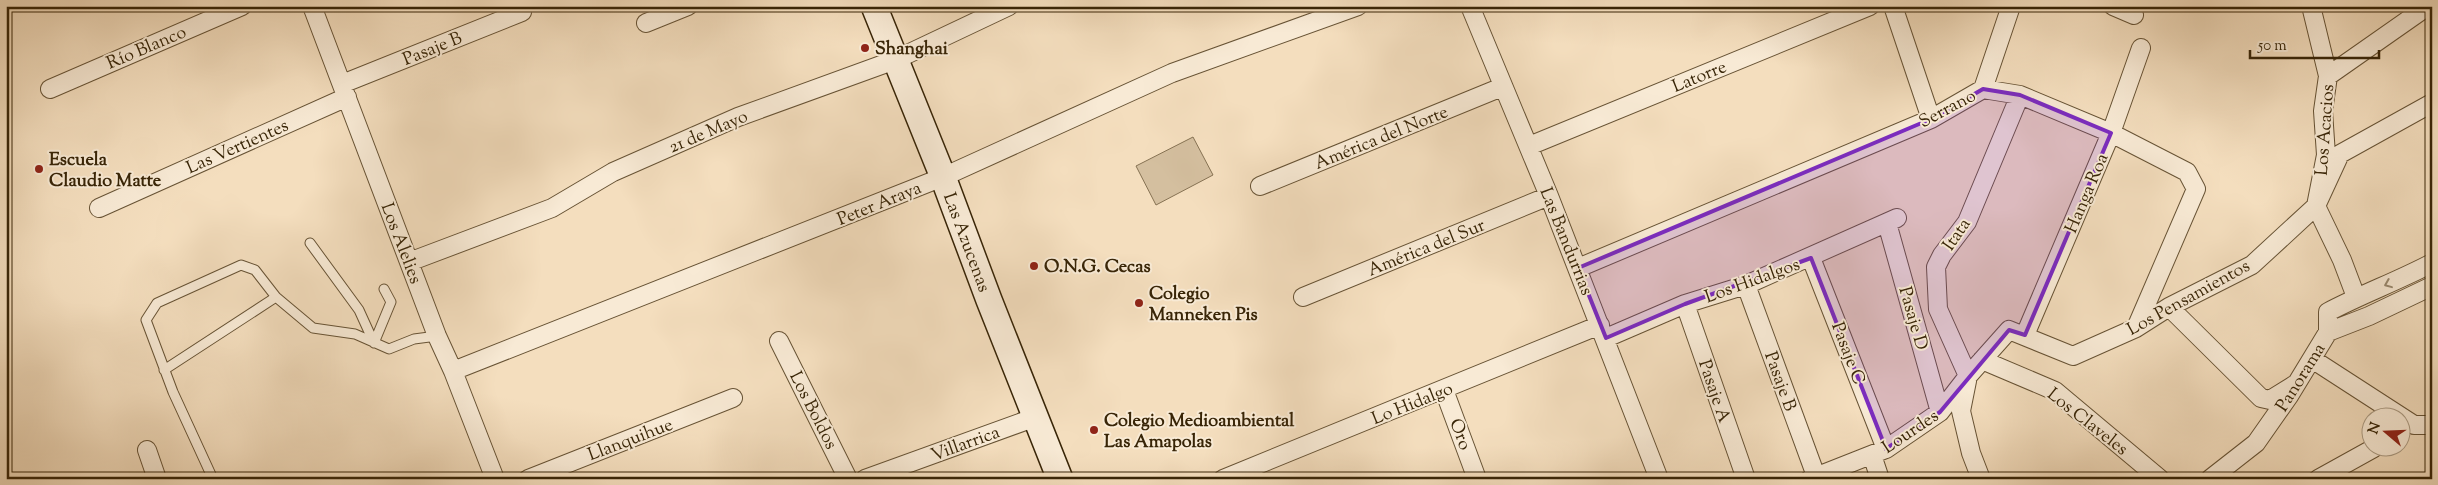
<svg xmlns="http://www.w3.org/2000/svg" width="2438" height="485" font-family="'Sorts Mill Goudy',serif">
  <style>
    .pitch { fill: #d4bf9f; stroke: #867253 }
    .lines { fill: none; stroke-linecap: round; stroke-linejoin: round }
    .lane-casing { stroke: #675335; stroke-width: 11 }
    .street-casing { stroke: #675335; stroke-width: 20 }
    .secondary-casing { stroke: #382507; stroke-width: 28 }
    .lane { stroke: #f8ead5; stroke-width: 9 }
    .street { stroke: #f8ead5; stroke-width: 18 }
    .secondary { stroke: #f8ead5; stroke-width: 25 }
    .oneway { stroke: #98886e }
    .marked { fill: #7b2cbf; fill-opacity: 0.2; stroke: #7b2cbf; stroke-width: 4; stroke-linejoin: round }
    .poi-dot { fill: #8f2418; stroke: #f8ead5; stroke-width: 2 }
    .labels { text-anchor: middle; stroke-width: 4; stroke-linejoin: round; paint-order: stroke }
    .street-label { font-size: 18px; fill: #382507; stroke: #f8ead5 }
    .poi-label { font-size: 18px; font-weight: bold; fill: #382507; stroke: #f8ead5; text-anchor: start }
  </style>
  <rect width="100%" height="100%" fill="#f4debe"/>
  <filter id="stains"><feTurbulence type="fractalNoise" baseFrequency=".004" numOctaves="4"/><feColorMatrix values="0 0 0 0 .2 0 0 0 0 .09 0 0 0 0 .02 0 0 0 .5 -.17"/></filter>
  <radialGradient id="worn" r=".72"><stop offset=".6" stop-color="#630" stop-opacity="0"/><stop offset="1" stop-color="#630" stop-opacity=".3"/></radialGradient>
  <path class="pitch" d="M1193,137L1213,175L1156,205L1136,166Z"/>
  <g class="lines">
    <g class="lane-casing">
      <path id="lane" d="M310,243L359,310L374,343L391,302L384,289
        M164,370L276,297
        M213,479L173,392L146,320L157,303L241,265L255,270L276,297L313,328L355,334L389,349L414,339L437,336"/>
    </g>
    <g class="street-casing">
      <path id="street" d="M312,6L437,336L453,371L495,479
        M1470,6L1549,196L1659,479
        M1893,6L1931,119
        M2113,6L2134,15
        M2311,6L2328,76
        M646,23L688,6
        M342,84L522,12
        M50,89L242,6
        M1983,89L2011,6
        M1529,146L1870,6
        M1260,186L1502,87
        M99,208L347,97
        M1887,223L1940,412
        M1811,258L1886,449
        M409,262L552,208L613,172L738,117L895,60L1009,6
        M1578,268L1931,119L1983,89L2020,95L2111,133L2187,172L2196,189L2136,328
        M1746,285L1816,476
        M1303,297L1549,196
        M2356,297L2342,260L2316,206L2326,155L2323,111L2328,76L2428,6
        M1685,304L1746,479
        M2169,307L2261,398L2270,400L2294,385
        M2328,332V312C2362,294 2398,281 2432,263
        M2025,335L2111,133L2141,48
        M1606,338L1685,304L1746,285L1897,218
        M779,341L848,479
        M2312,359L2414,425H2432
        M1982,360L2055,391L2160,479
        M453,371L943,177L1172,73L1358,6
        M1968,376L1938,309L1936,267L1942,255L1967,222L2020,95
        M1967,381L1961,411L1971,453L1981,479
        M1444,390L1477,479
        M147,450L157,479
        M1872,455L1880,479
        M528,479L733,398
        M865,479L1036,417
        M1223,479L1600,325
        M1810,479L1886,449L1940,412L1968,376L2009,330L2073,356L2136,328L2169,307L2252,265L2316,206L2340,154L2432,103
        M2210,479L2256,443L2289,396L2328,332L2369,316L2432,286
        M2318,479L2374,448"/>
    </g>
    <g class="secondary-casing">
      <g id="secondary">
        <path id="s1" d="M874,6L943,177L989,300L1060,479"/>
      </g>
    </g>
    <use href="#lane" class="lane"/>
    <use href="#street" class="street"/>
    <use href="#secondary" class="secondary"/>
  </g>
  <defs><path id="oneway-chevron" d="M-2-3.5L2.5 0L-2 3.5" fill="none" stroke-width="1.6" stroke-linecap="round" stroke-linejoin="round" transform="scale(1.25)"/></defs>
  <use class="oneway" href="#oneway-chevron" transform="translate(2388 284) rotate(158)"/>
  <path class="marked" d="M1983,89L2020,95L2111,133L2025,335L2009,330L1940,412L1886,449L1811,258L1685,304L1606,338L1578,268L1931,119Z"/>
  <g class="poi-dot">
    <circle cx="865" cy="48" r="5"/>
    <circle cx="39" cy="169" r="5"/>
    <circle cx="1034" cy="266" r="5"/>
    <circle cx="1139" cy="303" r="5"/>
    <circle cx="1094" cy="430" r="5"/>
  </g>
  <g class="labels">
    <g class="street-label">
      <text transform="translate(146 47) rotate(-23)" y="6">Río Blanco</text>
      <text transform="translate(432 48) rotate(-22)" y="6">Pasaje B</text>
      <text transform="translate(1699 76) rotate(-22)" y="6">Latorre</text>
      <text transform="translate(1947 108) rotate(-28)" y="6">Serrano</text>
      <text transform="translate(2324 130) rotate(-86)" y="6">Los Acacios</text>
      <text transform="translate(708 131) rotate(-23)" y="6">21 de Mayo</text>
      <text transform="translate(1381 137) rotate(-22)" y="6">América del Norte</text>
      <text transform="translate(237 146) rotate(-24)" y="6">Las Vertientes</text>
      <text transform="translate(2086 193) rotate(-67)" y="6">Hanga Roa</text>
      <text transform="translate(879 203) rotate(-22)" y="6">Peter Araya</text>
      <text transform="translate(1956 234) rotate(-56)" y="6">Itata</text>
      <text transform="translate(1567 241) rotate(68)" y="6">Las Bandurrias</text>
      <text dy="6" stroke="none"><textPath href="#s1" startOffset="254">Las Azucenas</textPath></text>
      <text transform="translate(402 243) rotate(69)" y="6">Los Alelies</text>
      <text transform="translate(1426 247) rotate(-22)" y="6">América del Sur</text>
      <text transform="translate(1752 280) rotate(-20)" y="6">Los Hidalgos</text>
      <text transform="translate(2188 297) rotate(-29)" y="6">Los Pensamientos</text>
      <text transform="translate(1914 318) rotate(74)" y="6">Pasaje D</text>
      <text transform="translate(1849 353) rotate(69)" y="6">Pasaje C</text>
      <text transform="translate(2300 377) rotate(-58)" y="6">Panorama</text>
      <text transform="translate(1781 381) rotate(70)" y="6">Pasaje B</text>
      <text transform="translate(1715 391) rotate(71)" y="6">Pasaje A</text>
      <text transform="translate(1412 403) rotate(-22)" y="6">Lo Hidalgo</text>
      <text transform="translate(814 410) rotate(63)" y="6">Los Boldos</text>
      <text transform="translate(2088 421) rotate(38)" y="6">Los Claveles</text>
      <text transform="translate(1910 431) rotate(-34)" y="6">Lourdes</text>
      <text transform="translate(1461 434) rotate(69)" y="6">Oro</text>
      <text transform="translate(630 439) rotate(-21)" y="6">Llanquihue</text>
      <text transform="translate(965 443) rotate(-20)" y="6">Villarrica</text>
    </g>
    <g class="poi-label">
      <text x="875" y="54">Shanghai</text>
      <text x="49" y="165">Escuela<tspan x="49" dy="21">Claudio Matte</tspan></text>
      <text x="1044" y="272">O.N.G. Cecas</text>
      <text x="1149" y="299">Colegio<tspan x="1149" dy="21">Manneken Pis</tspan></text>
      <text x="1104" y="426">Colegio Medioambiental<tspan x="1104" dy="21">Las Amapolas</tspan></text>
    </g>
  </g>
  <rect width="2438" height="485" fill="none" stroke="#f4debe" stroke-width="25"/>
  <rect x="8" y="8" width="2423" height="470" fill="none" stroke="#382507" stroke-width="2.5"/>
  <rect x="12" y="12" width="2413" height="460" fill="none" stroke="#382507"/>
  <g transform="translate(2386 432) rotate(289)"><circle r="24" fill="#f8ead5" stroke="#ab9b83"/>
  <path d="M0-4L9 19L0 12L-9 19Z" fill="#8f2418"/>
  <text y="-8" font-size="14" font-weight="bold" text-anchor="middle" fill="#382507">N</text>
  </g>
  <path d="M2250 50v8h129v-8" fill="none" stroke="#382507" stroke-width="2.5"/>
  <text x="2258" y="50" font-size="15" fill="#382507" stroke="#f8ead5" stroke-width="4" paint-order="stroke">50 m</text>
  <rect width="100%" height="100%" filter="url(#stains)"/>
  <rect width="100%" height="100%" fill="url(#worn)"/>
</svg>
